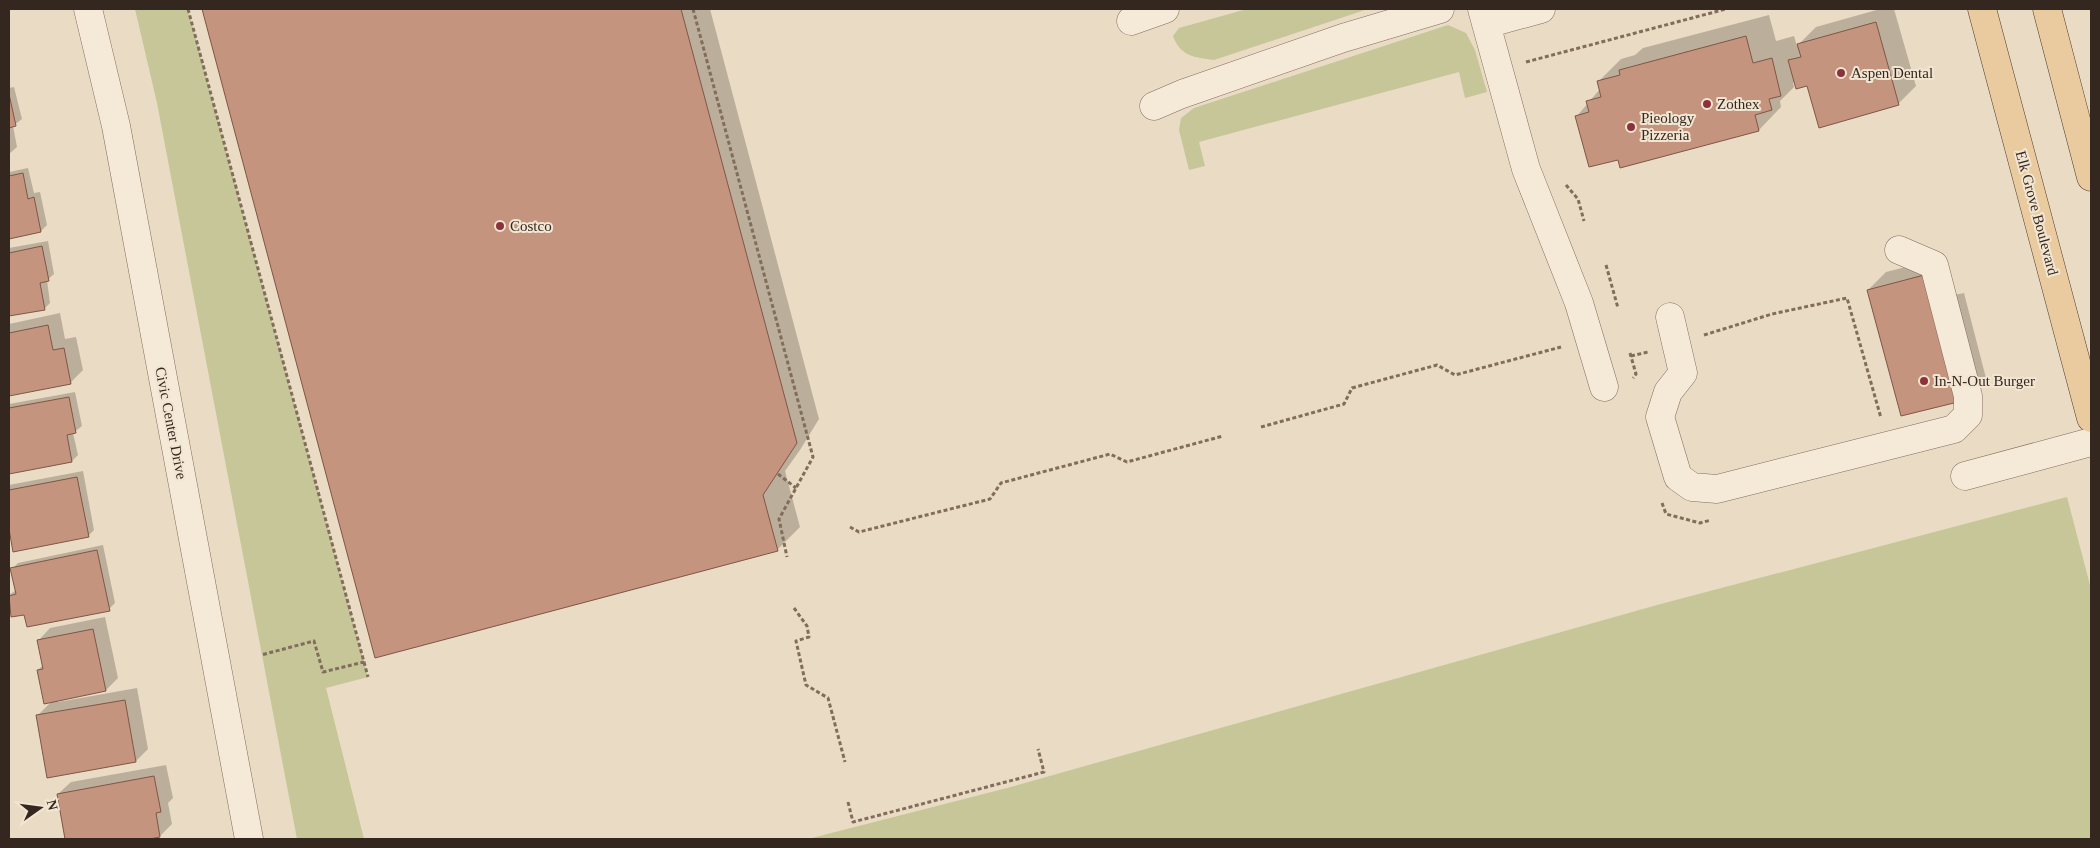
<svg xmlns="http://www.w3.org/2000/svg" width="2100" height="848" font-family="'Times New Roman',serif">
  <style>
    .green { fill: #c6c699 }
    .shadow { fill: #0003 }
    .building { fill: #c4947e; stroke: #7f5645 }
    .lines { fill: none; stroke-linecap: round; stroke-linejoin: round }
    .minor-casing { stroke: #826d5c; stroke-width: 29 }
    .major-casing { stroke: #513c30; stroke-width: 29 }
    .path { stroke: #826d5c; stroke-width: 3; stroke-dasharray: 4 2.5; stroke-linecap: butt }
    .minor { stroke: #f5e9d7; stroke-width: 28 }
    .major { stroke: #e9cb9f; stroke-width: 28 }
    .poi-dot { fill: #8c323b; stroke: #f2e6d3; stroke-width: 2 }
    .labels { text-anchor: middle; stroke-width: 4; stroke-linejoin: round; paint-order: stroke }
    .poi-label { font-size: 15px; fill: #34271f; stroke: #f2e6d3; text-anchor: start }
    .street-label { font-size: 15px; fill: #34271f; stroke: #f2e6d3 }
  </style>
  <rect width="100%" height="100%" fill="#eadbc4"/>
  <path class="green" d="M135,9H188L368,677L326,688L364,839H297L157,103Z
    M1247,9H1368L1214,60C1194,57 1181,57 1173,36L1179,28Z
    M1448,25L1466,33L1475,50L1487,92L1465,98L1459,72L1199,142L1205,166L1189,170L1179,130L1181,118L1194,108Z
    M2067,497L2091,589V839H808L1007,788L1657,605Z"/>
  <path class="shadow" d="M205,9H710L819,419L800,450L785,471L800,527L777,550Z
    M1880,9H1894L1916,86L1898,104L1795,81L1793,83L1794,87L1780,101L1781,107L1759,130L1619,158L1577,116L1600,89L1598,82L1621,59L1635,55L1643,48L1769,15L1776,41L1794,36L1797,46L1816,27Z
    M14,87L22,119L13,126L17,147L9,154V88Z
    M28,168L34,193L40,192L47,225L41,231L9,238V172Z
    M48,241L54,274L47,280L50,303L44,309L9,315V248Z
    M1945,257L1954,295L1964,293L1986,378L1980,384L1973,386L1868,290L1886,272Z
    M60,313L65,339L76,337L83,370L70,383L9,395V324Z
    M75,392L82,426L73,433L78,455L72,461L9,473V404Z
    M83,471L94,530L88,536L14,550L9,522V485Z
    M103,545L115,603L109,609L25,613L12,616L9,595L16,590L12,569L18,563Z
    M105,617L118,678L106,690L58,700V702L137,688L148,749L136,761L37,716L52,701L38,670L43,665L38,641L50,628Z
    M166,765L173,798L168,803L172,824L160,836L143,839H66L58,794L71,782Z"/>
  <path class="building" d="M202,9H681L797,443L763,495L778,551L375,658Z
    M1876,22L1899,105L1819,128L1807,86L1796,89L1788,60L1801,57L1797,44Z
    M1746,36L1753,63L1772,58L1781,96L1769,99L1772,110L1755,115L1759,131L1620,168L1618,160L1589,167L1575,116L1589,112L1586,101L1601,97L1597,81L1620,75L1619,70Z
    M9,94L16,126L9,128Z
    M23,173L28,199L34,197L41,232L9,239V176Z
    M42,246L49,281L40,283L45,310L9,316V253Z
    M1928,274L1958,402L1901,416L1867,290Z
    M48,325L53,350L64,348L71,384L9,396V333Z
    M69,397L76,433L67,435L72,462L9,474V408Z
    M77,477L89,537L13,552L9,529V490Z
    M97,550L110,611L27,627L24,615L11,617L9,596L16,594L10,568Z
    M93,629L106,691L44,704L37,670L43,669L37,640Z
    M125,700L136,762L47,778L36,715Z
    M154,776L161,812L156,813L160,837L150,839H65L57,794Z"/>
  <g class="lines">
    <g class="minor-casing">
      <path id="minor" d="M88,9L116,126L249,839
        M1482,9L1526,169L1579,303L1604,387
        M1131,21L1165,9
        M1486,24L1541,9
        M1154,106L1182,94L1343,38L1440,9
        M1670,317L1683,373L1668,392L1660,417L1678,477L1692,487L1717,489L1954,429L1968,415V396L1934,265L1899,250
        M1965,476L2091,442"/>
    </g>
    <g class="major-casing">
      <path id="major" d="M1982,9L2091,418
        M2047,9L2091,177"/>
    </g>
    <path class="path" d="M188,9L364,662L323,672L314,641L261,655
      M693,9L813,457L779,519L787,557
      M1526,62L1726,9
      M1566,185L1578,199L1584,221
      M1606,265L1618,308
      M1704,335L1772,314L1847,298L1881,418
      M1630,353L1636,374L1633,378
      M1631,356L1648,352
      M1261,427L1344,404L1352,388L1437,365L1455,375L1561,347
      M778,474L796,488
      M1662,503L1666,514L1700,523L1711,520
      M850,527L859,532L990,499L1001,483L1110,454L1127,462L1223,436
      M794,608L807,626L809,637L796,641L806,685L828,698L845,762
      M364,662L368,677
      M848,802L853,822L1044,772L1038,749"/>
    <use href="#minor" class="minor"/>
    <use href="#major" class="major"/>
  </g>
  <g class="poi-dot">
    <circle cx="1841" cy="73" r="5"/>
    <circle cx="1707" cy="104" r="5"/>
    <circle cx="1631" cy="127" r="5"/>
    <circle cx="500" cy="226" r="5"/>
    <circle cx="1924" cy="381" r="5"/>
  </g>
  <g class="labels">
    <g class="poi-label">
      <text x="1851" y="78">Aspen Dental</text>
      <text x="1717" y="109">Zothex</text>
      <text x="1641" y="123">Pieology<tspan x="1641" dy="17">Pizzeria</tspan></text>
      <text x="510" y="231">Costco</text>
      <text x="1934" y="386">In-N-Out Burger</text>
    </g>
    <g class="street-label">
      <text transform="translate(2037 213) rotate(75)" y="5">Elk Grove Boulevard</text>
      <text transform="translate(171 423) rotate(79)" y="5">Civic Center Drive</text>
    </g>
  </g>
  <rect width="2100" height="848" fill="none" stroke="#34271f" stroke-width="20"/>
  <g transform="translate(40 808) rotate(76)" stroke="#f2e6d3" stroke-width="4" paint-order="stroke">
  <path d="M0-4L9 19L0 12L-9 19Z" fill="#34271f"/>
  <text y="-8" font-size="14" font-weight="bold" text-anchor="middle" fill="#34271f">N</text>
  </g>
</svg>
